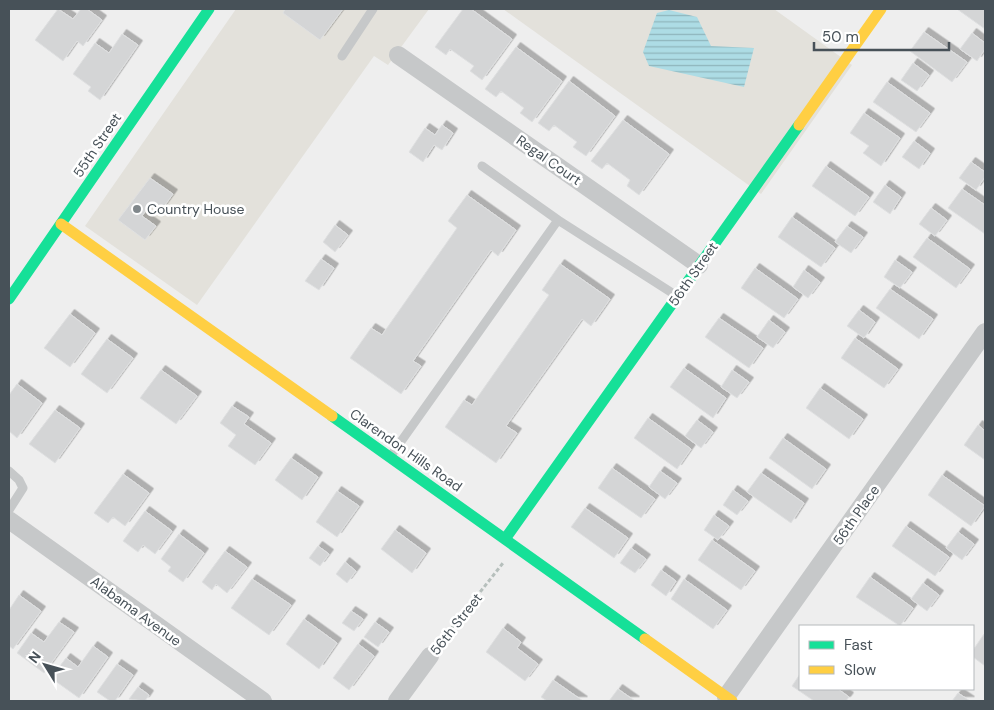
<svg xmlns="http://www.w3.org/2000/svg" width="994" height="710" font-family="'DM Sans',sans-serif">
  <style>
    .commercial { fill: #e3e1db }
    .water { fill: url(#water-rules) }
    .building { fill: #d4d5d6; stroke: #dfe0e1; filter: url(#shadow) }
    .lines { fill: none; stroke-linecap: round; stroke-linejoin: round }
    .path { stroke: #b6bfbc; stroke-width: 3; stroke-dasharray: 4 2.5; stroke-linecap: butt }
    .lane { stroke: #c6c8c9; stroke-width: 9 }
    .street { stroke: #c6c8c9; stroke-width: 18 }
    .fast { stroke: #16e098; stroke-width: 11 }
    .slow { stroke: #ffcf43; stroke-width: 11 }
    .poi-dot { fill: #81888c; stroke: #fff; stroke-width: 2 }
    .labels { text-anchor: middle; stroke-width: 5; stroke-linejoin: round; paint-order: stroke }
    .street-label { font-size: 14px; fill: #475158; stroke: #fff }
    .poi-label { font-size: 14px; fill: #475158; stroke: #fff; text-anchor: start }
  </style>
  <defs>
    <pattern id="water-rules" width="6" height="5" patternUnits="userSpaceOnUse" patternTransform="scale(1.25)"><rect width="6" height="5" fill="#addce5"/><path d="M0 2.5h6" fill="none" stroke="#8fb5bc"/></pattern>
    <filter id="shadow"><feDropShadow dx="4.5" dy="-4.5" stdDeviation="0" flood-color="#0004"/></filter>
  </defs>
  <rect width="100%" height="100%" fill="#eee"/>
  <path class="commercial" d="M236,9H429L388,65L374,56L197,305L85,226Z
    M503,9H774L852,65L761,194Z"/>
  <path class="water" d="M669,10L697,17L711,46L754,48L744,87L649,66L643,52L657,13Z"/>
  <path class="building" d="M58,9L73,19L81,9H87L102,20L83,46L77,41L63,61L35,40Z
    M285,9H343L320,40L283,13Z
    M463,9H471L512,39L482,80L470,71L474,66L450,49L446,55L435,47Z
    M957,9H985V29Z
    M924,32L967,62L952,82L910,51Z
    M972,33L985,43V49L977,61L960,49Z
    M122,34L138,45L100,100L88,91L91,87L73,74L95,43L109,53Z
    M516,47L562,81L532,122L520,113L524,108L501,91L496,97L485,89Z
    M913,63L929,75L917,91L901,80Z
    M569,81L615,116L586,156L573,147L577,142L554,125L549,131L538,123Z
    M887,82L930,113L916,132L873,102Z
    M864,113L900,138L881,166L863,153L869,146L850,133Z
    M623,120L669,154L639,195L627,186L630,180L607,163L602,169L591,161Z
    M442,125L453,133L442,150L434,145L423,162L409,152L425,128L435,135Z
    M914,141L930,153L919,169L902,157Z
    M971,162L985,172V177L976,190L959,178Z
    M826,166L869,197L855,216L812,186Z
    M150,178L173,194L160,212L150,205L142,216L156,226L145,240L118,220Z
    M885,185L901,197L890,214L873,202Z
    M962,189L985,205V234L948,208Z
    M467,195L516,230L498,256L491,250L413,361L421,366L401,394L350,358L371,328L382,335L457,228L448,221Z
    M931,208L947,220L935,236L919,224Z
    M792,217L835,248L821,267L778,237Z
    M335,225L348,235L335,252L323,242Z
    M847,226L863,237L851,253L835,242Z
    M927,238L970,269L956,288L913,257Z
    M321,259L334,268L319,290L305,281Z
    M895,260L912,272L900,288L884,277Z
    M560,264L610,299L591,326L582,319L506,426L517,433L496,463L445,427L464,400L472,405L549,295L542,290Z
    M755,268L798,299L784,318L741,288Z
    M804,270L820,282L808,298L793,287Z
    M890,289L933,319L919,339L876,308Z
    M859,310L875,322L864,338L847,326Z
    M70,314L95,333L70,367L44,348Z
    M719,318L763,348L749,368L705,337Z
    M769,320L785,332L773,348L757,337Z
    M855,338L898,369L884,388L841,358Z
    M107,339L133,358L107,393L81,374Z
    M684,368L726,398L713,418L670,387Z
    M161,370L197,396L176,424L140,398Z
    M732,370L749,382L737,398L721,387Z
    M17,384L42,403L17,438L9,431V395Z
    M820,388L863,419L849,439L806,408Z
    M232,406L249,417L244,424L271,443L255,465L228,446L236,435L220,423Z
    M55,410L80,428L55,463L29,444Z
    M648,418L691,449L677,469L634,438Z
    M697,420L713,432L701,448L685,436Z
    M978,425L985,431V460L964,445Z
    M783,438L826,469L812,489L769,458Z
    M291,458L318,477L302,500L275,480Z
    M612,468L655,499L641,518L598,488Z
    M660,471L677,483L665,499L649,487Z
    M761,473L804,503L791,523L747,492Z
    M123,474L149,493L125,526L113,517L108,523L94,513Z
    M942,475L985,506L971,526L928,495Z
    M733,490L748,501L737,515L723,505Z
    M337,491L359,506L337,537L316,522Z
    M585,508L628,538L614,558L571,527Z
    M145,511L172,531L155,554L143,545L138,552L123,541Z
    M714,515L729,526L718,540L704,530Z
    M906,526L949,557L935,576L892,546Z
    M395,530L426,553L412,573L381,549Z
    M958,532L974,544L962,560L946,548Z
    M179,534L204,553L183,582L168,571L171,567L161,559Z
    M712,540L755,571L741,590L698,560Z
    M318,546L329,554L320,566L309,558Z
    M631,548L646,559L635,573L620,563Z
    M225,551L247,567L227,593L216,584L212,590L202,582Z
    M345,562L356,571L347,583L336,574Z
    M661,570L676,581L666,596L651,585Z
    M870,577L913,608L900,626L856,597Z
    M252,579L291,605L269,635L231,608Z
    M684,579L727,610L713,629L671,599Z
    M923,583L939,595L927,611L911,599Z
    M19,595L41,611L13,649L9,646V610Z
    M351,611L363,619L354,631L342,623Z
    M304,619L337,643L319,669L286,644Z
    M59,622L74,632L44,673L17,653L31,633L44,642Z
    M375,622L389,632L378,647L364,637Z
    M503,628L521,642L517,648L538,664L525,681L486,652Z
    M984,634L985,635V666L973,657V650Z
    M358,644L374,656L349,690L333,678Z
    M93,646L108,657L79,698L51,678L66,658L78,667Z
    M117,664L133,675L115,701H110L97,692Z
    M800,674V689H838L849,697L846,701H814L792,686Z
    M553,680L583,701H547L541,697Z
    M138,687L149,695L145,701L129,699Z
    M618,689L635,701H609Z
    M958,693L970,701H952Z"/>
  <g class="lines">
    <path class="path" d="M440,643L503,563"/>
    <path class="lane" d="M342,56L373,9
      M482,166L558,220
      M390,457L558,220L677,296
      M9,471L19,480L23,488L9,510"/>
    <path class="street" d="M398,55L699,265
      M9,520L263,701
      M726,697L985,332
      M397,701L430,656"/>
    <path class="fast" d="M9,299L209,9
      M332,416L645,639
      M505,539L799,125"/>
    <path class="slow" d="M799,125L881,9
      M61,224L332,416
      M645,639L732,701"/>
  </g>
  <circle class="poi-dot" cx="137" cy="209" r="5"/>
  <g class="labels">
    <g class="street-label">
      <text transform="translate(97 145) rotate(-56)" y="5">55th Street</text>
      <text transform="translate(549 160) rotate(35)" y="5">Regal Court</text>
      <text transform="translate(693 274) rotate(-55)" y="5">56th Street</text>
      <text transform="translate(406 450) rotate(35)" y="5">Clarendon Hills Road</text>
      <text transform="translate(856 515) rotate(-55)" y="5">56th Place</text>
      <text transform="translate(136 611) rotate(36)" y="5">Alabama Avenue</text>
      <text transform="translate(456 624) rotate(-52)" y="5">56th Street</text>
    </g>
    <g class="poi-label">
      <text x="147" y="214">Country House</text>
    </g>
  </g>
  <rect width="994" height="710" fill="none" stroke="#475158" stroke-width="20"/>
  <rect x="799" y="625" width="175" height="65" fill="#ffffff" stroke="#b5b9bc"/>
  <rect x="809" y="641" width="25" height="8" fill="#16e098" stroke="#b5b9bc"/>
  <text x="844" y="650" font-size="15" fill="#475158">Fast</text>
  <rect x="809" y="666" width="25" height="8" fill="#ffcf43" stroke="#b5b9bc"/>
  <text x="844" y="675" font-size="15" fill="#475158">Slow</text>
  <g transform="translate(45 665) rotate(307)" stroke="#ffffff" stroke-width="4" paint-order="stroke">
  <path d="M0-4L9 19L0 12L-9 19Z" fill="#475158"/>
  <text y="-8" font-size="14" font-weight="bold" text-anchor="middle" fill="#475158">N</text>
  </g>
  <path d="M814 42v8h135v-8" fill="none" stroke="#475158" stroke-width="2.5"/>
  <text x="822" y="42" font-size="15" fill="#475158" stroke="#ffffff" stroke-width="4" paint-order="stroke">50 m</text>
</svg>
